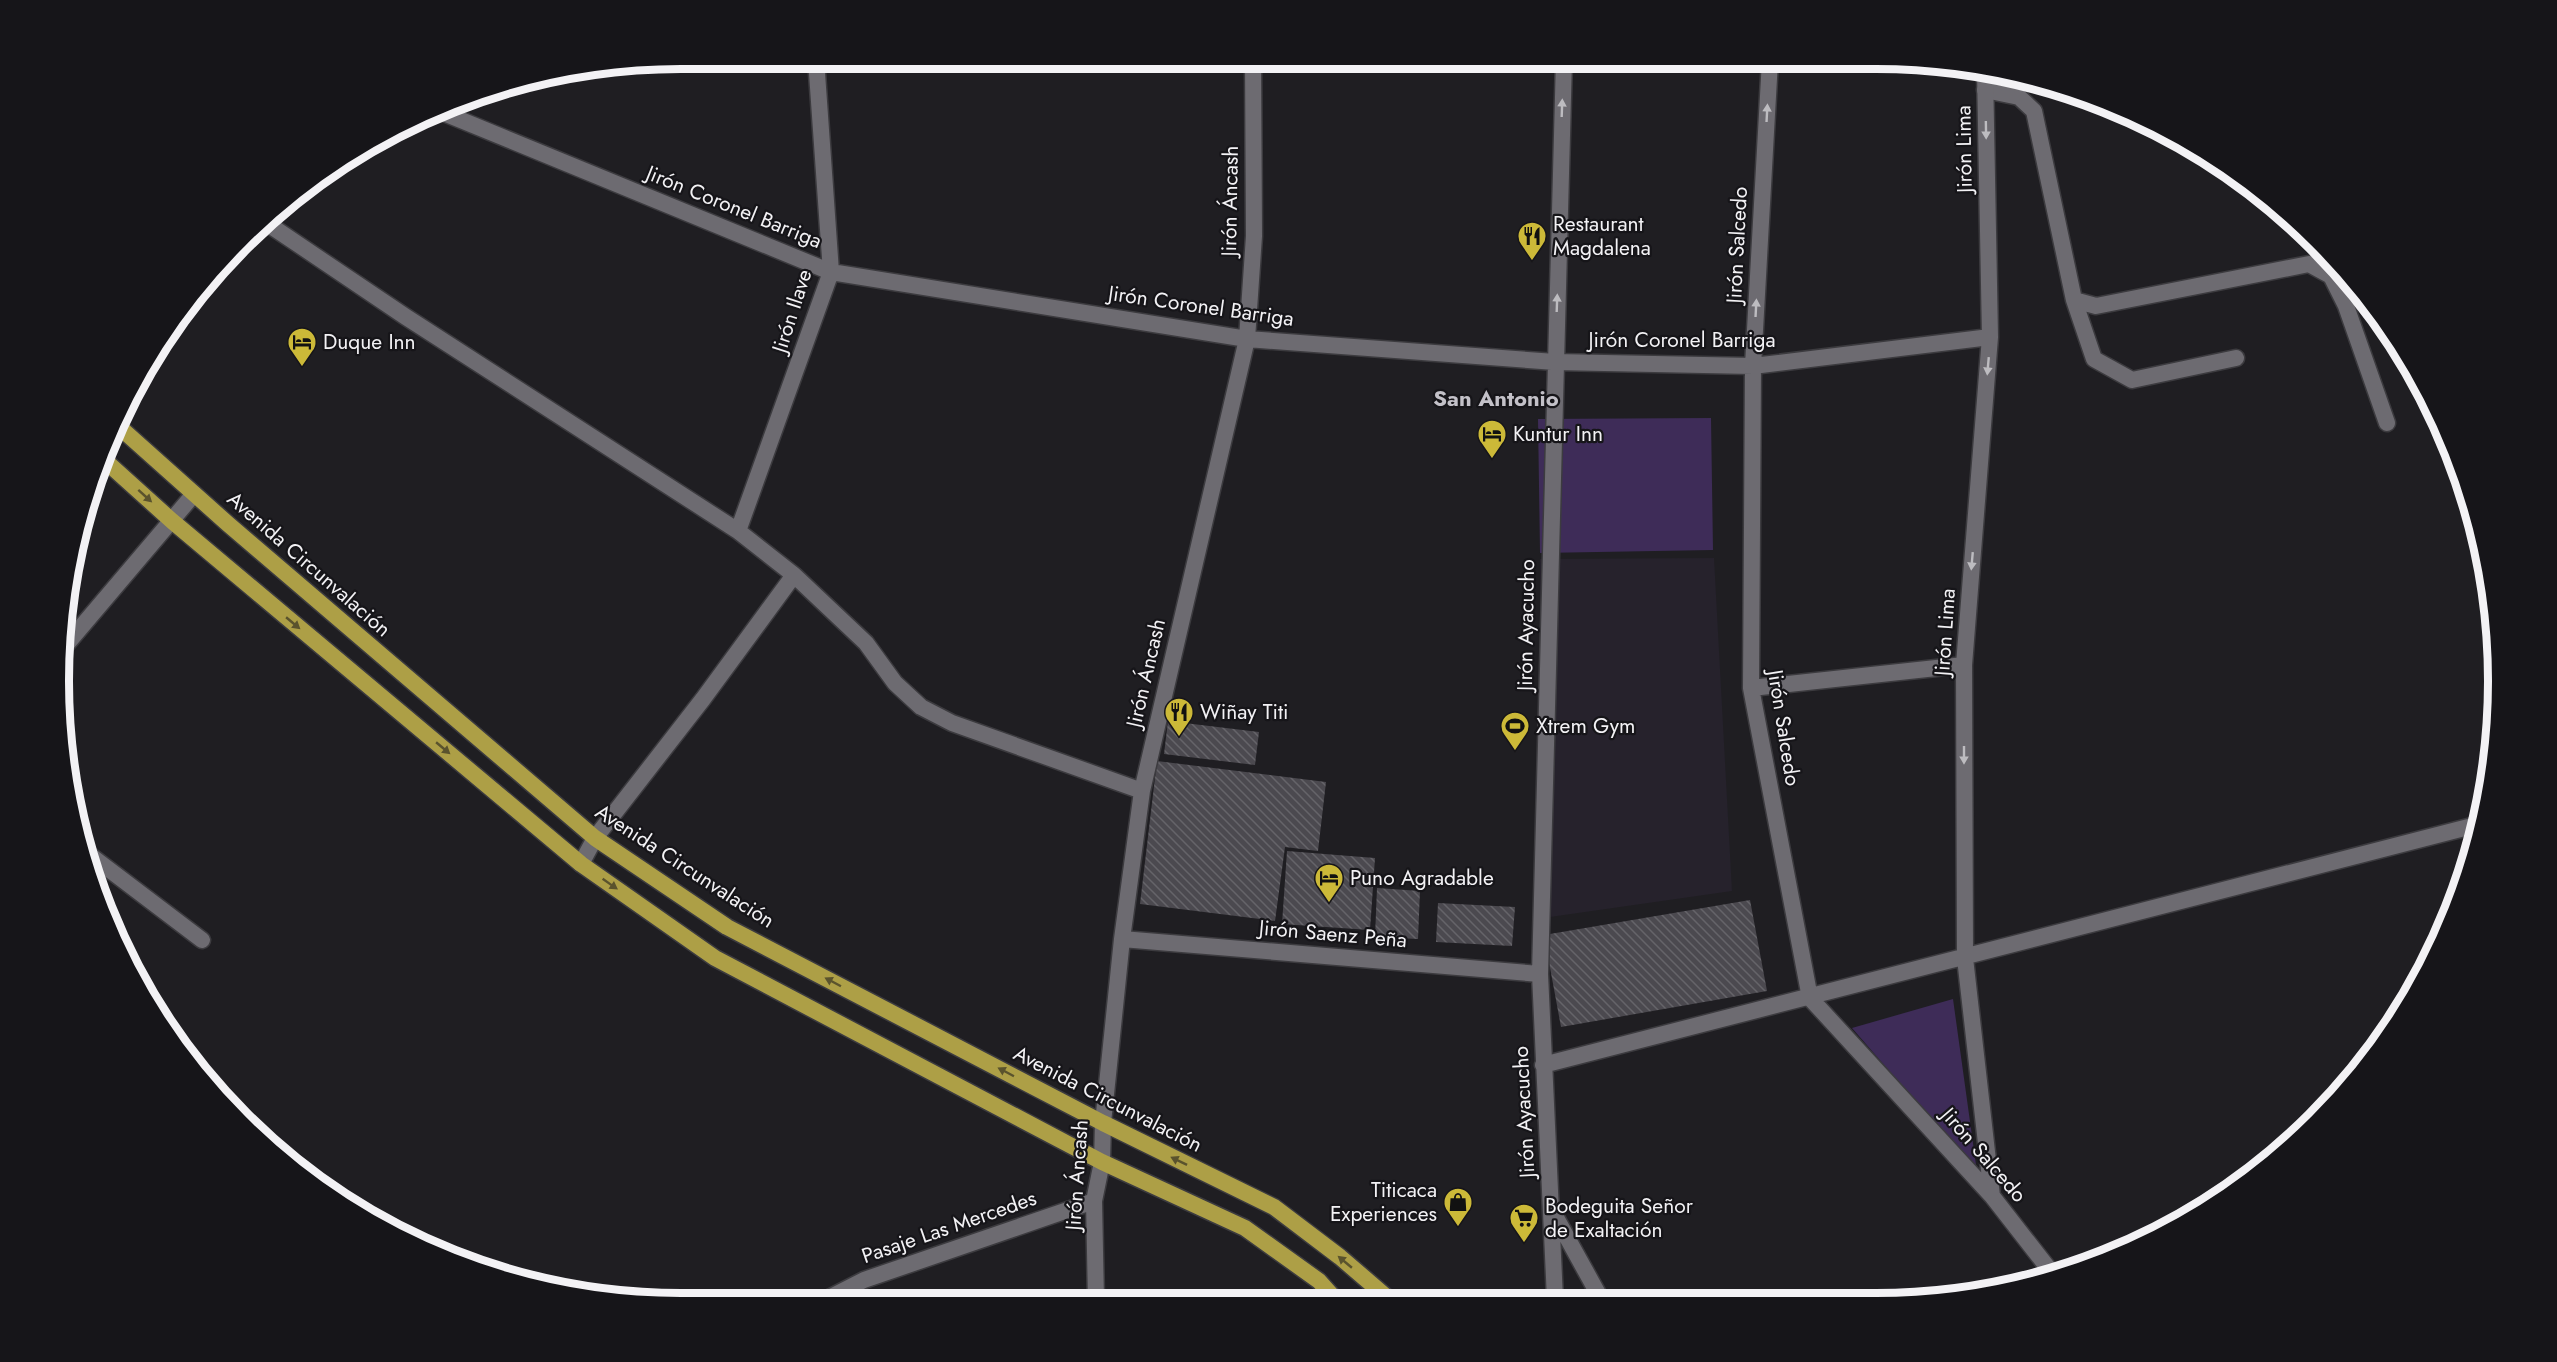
<svg xmlns="http://www.w3.org/2000/svg" width="2557" height="1362" font-family="Jost,sans-serif">
  <style>
    .built { fill: #26222c }
    .park { fill: #3e2c58 }
    .building { fill: url(#building-back-hatch) }
    .lines { fill: none; stroke-linecap: round; stroke-linejoin: round }
    .service-casing { stroke: #3c3b3f; stroke-width: 19 }
    .minor-casing { stroke: #3c3b3f; stroke-width: 19 }
    .trunk-casing { stroke: #3c3b3f; stroke-width: 19 }
    .service { stroke: #6d6b71; stroke-width: 16 }
    .minor { stroke: #6d6b71; stroke-width: 16 }
    .trunk { stroke: #ad9f46; stroke-width: 16 }
    .oneway { fill: #bdbcc0 }
    .oneway2 { fill: #5a532d }
    .labels { text-anchor: middle; stroke-width: 4.5; stroke-linejoin: round; paint-order: stroke }
    .street-label { font-size: 21px; fill: #f3f2f5; stroke: #161519 }
    .poi-label { font-size: 21px; fill: #f3f2f5; stroke: #161519; text-anchor: start }
    .neighbourhood-label { font-size: 22px; font-weight: bold; fill: #c3c1c8; stroke: #161519 }
    .rim { fill: none; stroke: #f3f2f5; stroke-width: 8 }
  </style>
  <defs>
    <pattern id="building-back-hatch" width="6" height="6" patternUnits="userSpaceOnUse" patternTransform="scale(1.5)"><rect width="6" height="6" fill="#4b494f"/><path d="M-1 5l2 2M0 0l6 6M5-1l2 2" fill="none" stroke="#656469"/></pattern>
  </defs>
  <rect width="100%" height="100%" fill="#1f1e22"/>
  <path class="built" d="M1714,558L1732,891L1543,918L1540,559Z"/>
  <path class="park" d="M1711,418L1713,550L1540,553L1538,419Z
    M1953,999L1977,1172L1852,1028Z"/>
  <path class="building" d="M1168,721L1259,732L1255,765L1164,754Z
    M1157,761L1326,782L1318,851L1285,847L1275,921L1140,904Z
    M1287,851L1375,858L1370,930L1282,924Z
    M1377,888L1420,891L1418,939L1375,937Z
    M1750,900L1767,991L1561,1027L1544,935Z
    M1438,903L1515,907L1512,946L1436,942Z"/>
  <g class="lines">
    <g class="service-casing">
      <path id="service" d="M1985,90L2019,97L2034,111L2074,300L2096,306L2309,264L2331,276L2346,306L2387,423
        M2074,300L2094,359L2132,380L2236,358"/>
    </g>
    <g class="minor-casing">
      <path id="minor" d="M1770,60L1753,366L1751,688L1810,998L1992,1196L2052,1273
        M1985,71L1990,337L1964,665L1965,958L1992,1196
        M439,111L831,272L1247,339L1555,362L1753,366L1990,337
        M265,222L406,317L738,531L794,575L866,643L895,683L921,707L952,723L1142,791
        M738,531L831,272L816,59
        M60,652L194,494
        M1751,688L1964,665
        M82,849L202,940
        M581,864L595,838L703,699L794,575
        M1122,939L1540,974
        M1543,1065L2480,824
        M1553,1212L1601,1299
        M1555,1299L1540,974L1564,59
        M1096,1301L1094,1201L1102,1162L1103,1123L1122,939L1142,791L1247,339L1254,236L1253,59
        M821,1302L864,1280L1094,1201"/>
    </g>
    <g class="trunk-casing">
      <path id="trunk" d="M116,424L228,524L595,838L727,927L1103,1123L1274,1207L1340,1257L1390,1300
        M101,457L172,521L581,864L715,958L1102,1162L1245,1228L1319,1281L1336,1300"/>
    </g>
    <use href="#service" class="service"/>
    <use href="#minor" class="minor"/>
    <use href="#trunk" class="trunk"/>
  </g>
  <defs><path id="oneway-solid" d="M-6-.8H1V-3.2L6.5 0L1 3.2V.8H-6Z" transform="scale(1.5)"/></defs>
  <g class="oneway">
    <use href="#oneway-solid" transform="translate(1562 108) rotate(-88)"/>
    <use href="#oneway-solid" transform="translate(1767 113) rotate(-87)"/>
    <use href="#oneway-solid" transform="translate(1986 130) rotate(89)"/>
    <use href="#oneway-solid" transform="translate(1557 303) rotate(-88)"/>
    <use href="#oneway-solid" transform="translate(1756 308) rotate(-87)"/>
    <use href="#oneway-solid" transform="translate(1988 366) rotate(95)"/>
    <use href="#oneway-solid" transform="translate(1972 561) rotate(95)"/>
    <use href="#oneway-solid" transform="translate(1964 755) rotate(90)"/>
  </g>
  <g class="oneway2">
    <use href="#oneway-solid" transform="translate(145 496) rotate(42)"/>
    <use href="#oneway-solid" transform="translate(293 623) rotate(40)"/>
    <use href="#oneway-solid" transform="translate(443 748) rotate(40)"/>
    <use href="#oneway-solid" transform="translate(610 884) rotate(35)"/>
    <use href="#oneway-solid" transform="translate(833 982) rotate(-152)"/>
    <use href="#oneway-solid" transform="translate(1006 1072) rotate(-152)"/>
    <use href="#oneway-solid" transform="translate(1179 1161) rotate(-154)"/>
    <use href="#oneway-solid" transform="translate(1345 1262) rotate(-140)"/>
  </g>
  <defs>
    <g id="restaurant-pin" transform="scale(1.5)"><path d="M0 17L-7.5 6A9.5 9.5 0 1 1 7.5 6Z" fill="#ccb938" stroke="#161519"/><path d="M-5-6h1v4h1v-4h1v4h1v-4h1v5L-1.5 .5V6h-2V.5L-5-1ZM5-6V6H3V1.5H1.5Q1.5-4 5-6Z" fill="#111"/></g>
    <g id="hotel-pin" transform="scale(1.5)"><path d="M0 17L-7.5 6A9.5 9.5 0 1 1 7.5 6Z" fill="#ccb938" stroke="#161519"/><path d="M-6-4.5h1.5V1H6V5H4.5V3h-9V5H-6ZM-4 0a1.8 1.8 0 1 1 3.6 0ZM.5 0V-2.5h3Q6-2.5 6 0Z" fill="#111"/></g>
    <g id="stadium-pin" transform="scale(1.5)"><path d="M0 17L-7.5 6A9.5 9.5 0 1 1 7.5 6Z" fill="#ccb938" stroke="#161519"/><path d="M0-5a6.5 5 0 1 0 0 10a6.5 5 0 1 0 0-10ZM-3.5-1.8h7v3.6h-7Z" fill="#111"/></g>
    <g id="shop-pin" transform="scale(1.5)"><path d="M0 17L-7.5 6A9.5 9.5 0 1 1 7.5 6Z" fill="#ccb938" stroke="#161519"/><path d="M-5-2.5h2.3a2.7 3.5 0 0 1 5.4 0H5L5.5 6h-11ZM-1.5-2.5h3a1.5 2.3 0 0 0-3 0Z" fill="#111"/></g>
    <g id="supermarket-pin" transform="scale(1.5)"><path d="M0 17L-7.5 6A9.5 9.5 0 1 1 7.5 6Z" fill="#ccb938" stroke="#161519"/><path d="M-6-5.5h2.5l.6 2H6L4.5 2H-2.5L-4.4-4H-6ZM-1.5 3.2a1.3 1.3 0 1 0 .1 0ZM3 3.2a1.3 1.3 0 1 0 .1 0Z" fill="#111"/></g>
  </defs>
  <g fill-rule="evenodd">
    <use href="#restaurant-pin" x="1532" y="236"/>
    <use href="#hotel-pin" x="302" y="342"/>
    <use href="#hotel-pin" x="1492" y="434"/>
    <use href="#restaurant-pin" x="1179" y="712"/>
    <use href="#stadium-pin" x="1515" y="726"/>
    <use href="#hotel-pin" x="1329" y="878"/>
    <use href="#shop-pin" x="1458" y="1202"/>
    <use href="#supermarket-pin" x="1524" y="1218"/>
  </g>
  <g class="labels">
    <g class="street-label">
      <text transform="translate(1964 149) rotate(-91)" y="7">Jirón Lima</text>
      <text transform="translate(1230 201) rotate(-89)" y="7">Jirón Áncash</text>
      <text transform="translate(734 207) rotate(22)" y="7">Jirón Coronel Barriga</text>
      <text transform="translate(1737 245) rotate(-87)" y="7">Jirón Salcedo</text>
      <text transform="translate(1201 306) rotate(8)" y="7">Jirón Coronel Barriga</text>
      <text transform="translate(792 311) rotate(-72)" y="7">Jirón Ilave</text>
      <text x="1682" y="347">Jirón Coronel Barriga</text>
      <text transform="translate(309 564) rotate(41)" y="7">Avenida Circunvalación</text>
      <text transform="translate(1526 625) rotate(-89)" y="7">Jirón Ayacucho</text>
      <text transform="translate(1945 632) rotate(-86)" y="7">Jirón Lima</text>
      <text transform="translate(1146 673) rotate(-77)" y="7">Jirón Áncash</text>
      <text transform="translate(1784 728) rotate(81)" y="7">Jirón Salcedo</text>
      <text transform="translate(685 866) rotate(33)" y="7">Avenida Circunvalación</text>
      <text transform="translate(1333 934) rotate(5)" y="7">Jirón Saenz Peña</text>
      <text transform="translate(1108 1099) rotate(27)" y="7">Avenida Circunvalación</text>
      <text transform="translate(1524 1112) rotate(-93)" y="7">Jirón Ayacucho</text>
      <text transform="translate(1984 1155) rotate(49)" y="7">Jirón Salcedo</text>
      <text transform="translate(1077 1175) rotate(-86)" y="7">Jirón Áncash</text>
      <text transform="translate(949 1227) rotate(-19)" y="7">Pasaje Las Mercedes</text>
    </g>
    <g class="poi-label">
      <text x="1553" y="231">Restaurant<tspan x="1553" dy="24">Magdalena</tspan></text>
      <text x="323" y="349">Duque Inn</text>
      <text x="1513" y="441">Kuntur Inn</text>
      <text x="1200" y="719">Wiñay Titi</text>
      <text x="1536" y="733">Xtrem Gym</text>
      <text x="1350" y="885">Puno Agradable</text>
      <text x="1437" y="1197" text-anchor="end">Titicaca<tspan x="1437" dy="24">Experiences</tspan></text>
      <text x="1545" y="1213">Bodeguita Señor<tspan x="1545" dy="24">de Exaltación</tspan></text>
    </g>
    <g class="neighbourhood-label">
      <text x="1496" y="406">San Antonio</text>
    </g>
  </g>
  <path d="M0 0H2557V1362H0ZM681 69H1876A612 612 0 0 1 2488 681V681A612 612 0 0 1 1876 1293H681A612 612 0 0 1 69 681V681A612 612 0 0 1 681 69Z" fill="#161519" fill-rule="evenodd"/>
  <path class="rim" d="M681 69H1876A612 612 0 0 1 2488 681V681A612 612 0 0 1 1876 1293H681A612 612 0 0 1 69 681V681A612 612 0 0 1 681 69Z"/>
</svg>
